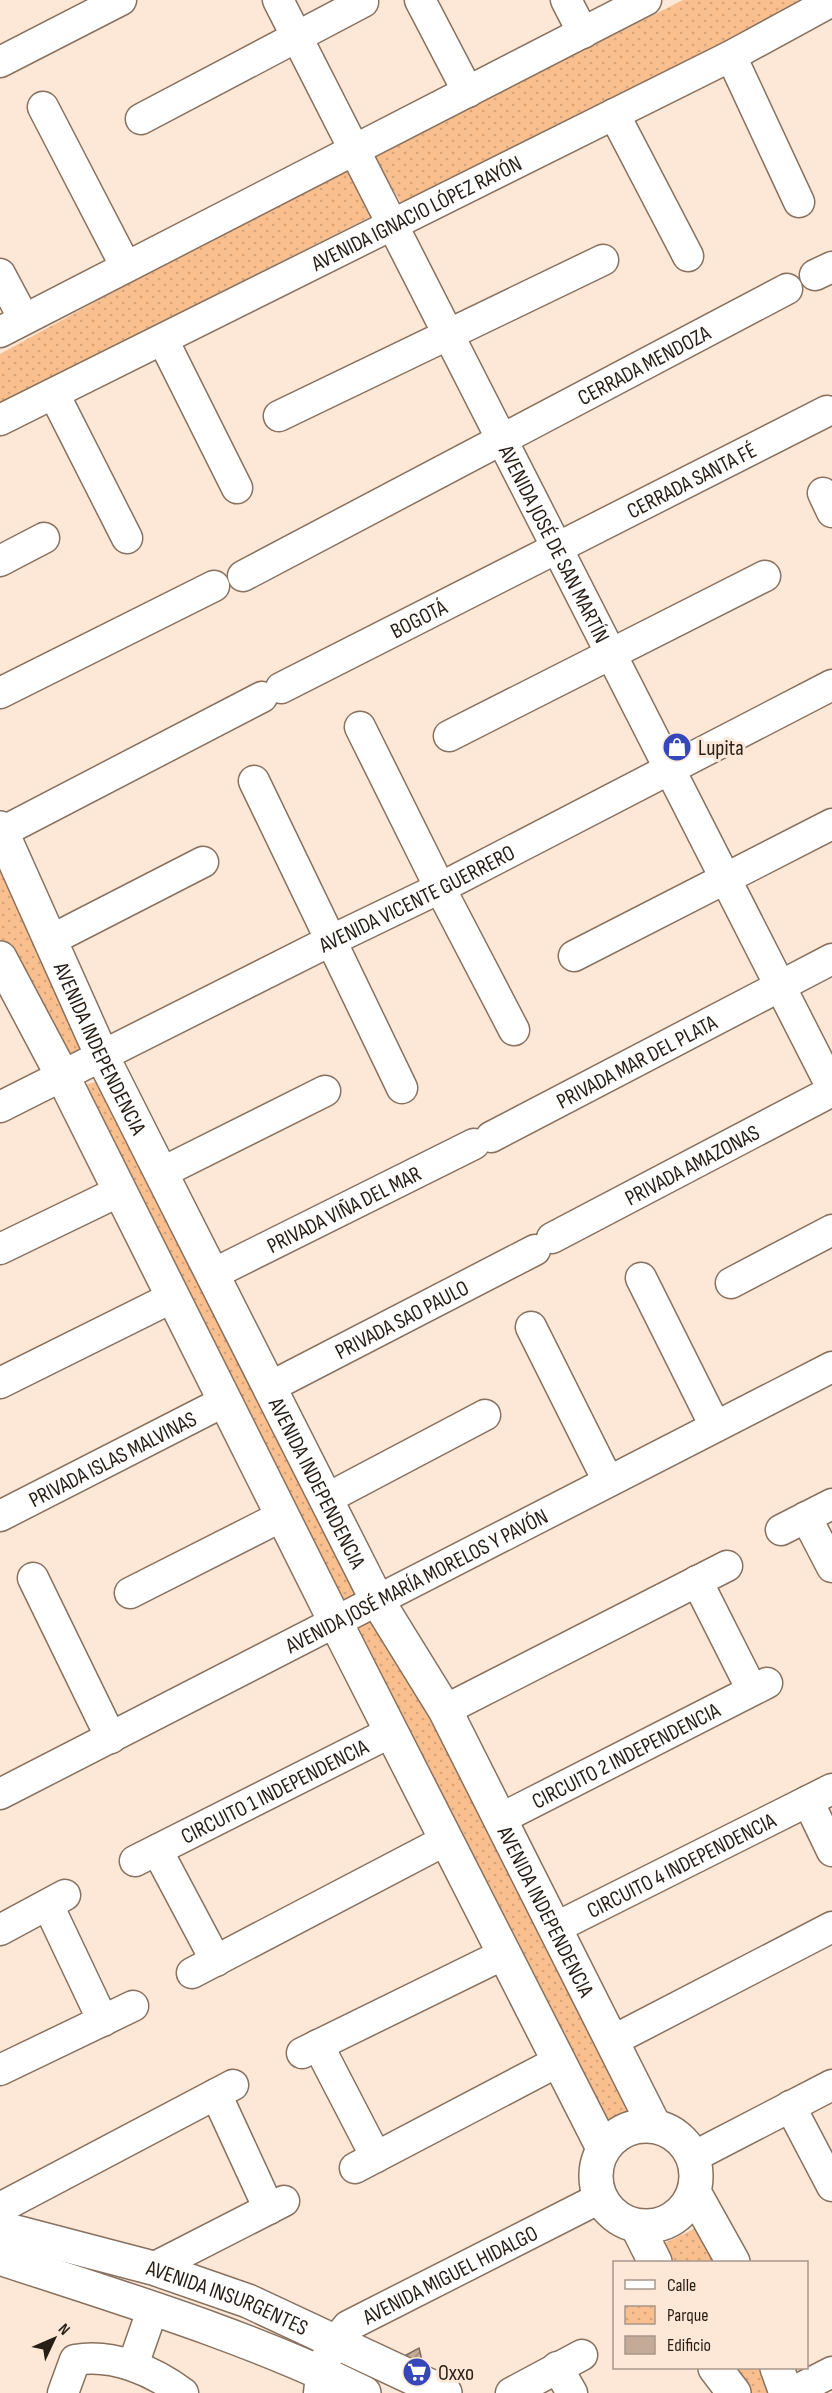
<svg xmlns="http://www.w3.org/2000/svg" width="832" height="2393" font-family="'Sofia Sans Condensed',sans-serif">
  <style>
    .park { fill: url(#park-dots) }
    .building { fill: url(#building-hatch); stroke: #806957; stroke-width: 1.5 }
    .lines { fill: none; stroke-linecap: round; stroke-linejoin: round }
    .minor-casing { stroke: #88715e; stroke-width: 33 }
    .major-casing { stroke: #88715e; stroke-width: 36 }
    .minor { stroke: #fff; stroke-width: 30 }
    .major { stroke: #fff; stroke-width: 33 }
    .labels { text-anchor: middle; stroke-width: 6; stroke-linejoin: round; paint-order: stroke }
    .street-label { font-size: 22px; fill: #271e16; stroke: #fde8d8 }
    .poi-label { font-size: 22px; fill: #271e16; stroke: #fde8d8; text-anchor: start }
  </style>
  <defs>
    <pattern id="park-dots" width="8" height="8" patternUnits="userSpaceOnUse" patternTransform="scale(1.5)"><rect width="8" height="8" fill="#fabf8f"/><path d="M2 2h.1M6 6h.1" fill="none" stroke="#d6a47b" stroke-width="1.8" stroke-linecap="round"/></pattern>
    <pattern id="building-hatch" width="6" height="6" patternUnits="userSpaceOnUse" patternTransform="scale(1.5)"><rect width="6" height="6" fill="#c3ab97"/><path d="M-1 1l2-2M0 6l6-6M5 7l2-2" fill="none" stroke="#9e8b7a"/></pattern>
  </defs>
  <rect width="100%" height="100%" fill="#fde8d8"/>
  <path class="park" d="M683,0H804L404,207L372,157Z
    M345,165L370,217L0,404V354Z
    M0,854L43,944L81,1050L72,1055L0,939Z
    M98,1081L364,1594L341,1604L79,1087Z
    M374,1613L435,1714L637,2113L609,2126L351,1624Z
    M698,2227L717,2262H669L661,2245Z
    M735,2368H758L768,2393H750Z"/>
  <path class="building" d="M419,2348L427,2382L391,2363Z"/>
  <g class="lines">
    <g class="minor-casing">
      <g id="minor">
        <path id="s1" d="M278,0L832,1088"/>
        <path d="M420,0L468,92"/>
        <path d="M566,0L583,33"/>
        <path d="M731,56L799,202"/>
        <path d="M0,62L121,0"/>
        <path d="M43,107L126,267"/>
        <path d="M614,114L688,256"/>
        <path d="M141,119L363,2"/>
        <path d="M0,274L24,319"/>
        <path d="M815,275L832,267"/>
        <path d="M0,332L646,0"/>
        <path d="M163,340L237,488"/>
        <path d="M54,394L127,538"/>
        <path d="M279,416L603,260"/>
        <path id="s2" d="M0,420L731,56L832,1"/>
        <path d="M823,493L832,512"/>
        <path d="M0,561L44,538"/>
        <path id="s3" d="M243,576L787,289"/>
        <path id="s4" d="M281,688L827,411"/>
        <path d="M0,693L214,586"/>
        <path d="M360,727L440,888L514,1030"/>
        <path d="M449,736L765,576"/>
        <path d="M254,781L402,1088"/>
        <path d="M2,832L262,697"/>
        <path d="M51,940L203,862"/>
        <path d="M574,956L832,824"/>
        <path id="s5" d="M0,1107L330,941L440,888L832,685"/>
        <path id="s6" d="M491,1137L832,959"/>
        <path d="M161,1173L325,1091"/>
        <path id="s7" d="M552,1238L832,1091"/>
        <path d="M0,1249L120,1191"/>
        <path id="s8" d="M213,1274L474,1144"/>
        <path d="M641,1278L715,1426"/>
        <path d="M731,1283L832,1230"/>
        <path d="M531,1327L608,1481"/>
        <path d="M0,1383L173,1297"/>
        <path id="s9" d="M270,1387L535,1250"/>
        <path d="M326,1499L485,1415"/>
        <path id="s10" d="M0,1516L225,1401"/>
        <path d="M806,1517L832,1567"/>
        <path d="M781,1530L832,1504"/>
        <path d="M33,1578L111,1738"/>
        <path d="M697,1581L752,1690"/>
        <path d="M130,1593L282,1516"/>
        <path d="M445,1710L727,1566"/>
        <path id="s11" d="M0,1794L832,1367"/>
        <path d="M808,1801L832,1851"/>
        <path id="s12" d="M500,1819L767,1683"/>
        <path d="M157,1850L216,1961"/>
        <path id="s13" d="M135,1861L391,1732"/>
        <path d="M48,1905L103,2021"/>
        <path id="s14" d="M555,1928L832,1789"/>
        <path d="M0,1930L65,1895"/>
        <path d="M192,1973L446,1840"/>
        <path d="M612,2041L832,1927"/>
        <path d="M318,2045L376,2157"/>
        <path d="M302,2053L504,1954"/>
        <path d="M0,2070L133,2006"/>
        <path d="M216,2094L269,2209"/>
        <path d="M790,2106L832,2186"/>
        <path d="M693,2157L832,2085"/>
        <path d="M355,2168L559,2061"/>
        <path d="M0,2208L233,2085"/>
        <path d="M153,2268L284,2201"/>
        <path d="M133,2365L153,2308"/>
        <path d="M557,2367L572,2393"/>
        <path d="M63,2393L75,2360C113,2353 153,2371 183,2393"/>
        <path id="s15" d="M319,2393C321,2364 329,2348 348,2326L600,2198"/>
        <path d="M511,2393L582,2355"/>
        <path d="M791,2393L832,2372"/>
      </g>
    </g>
    <g class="major-casing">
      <g id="major">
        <path id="s16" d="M0,828L102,1056L161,1173L377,1600L445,1710L654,2125"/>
        <path d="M0,958L62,1075L335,1621L603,2148"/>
        <circle cx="646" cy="2176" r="50"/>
        <path d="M694,2192L733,2262"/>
        <path d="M637,2226L655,2262"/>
        <path id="s17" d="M0,2228L153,2268L248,2301L445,2393"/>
        <path d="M0,2258C124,2299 246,2335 364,2393"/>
        <path d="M715,2368L734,2393"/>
        <path d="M777,2368L786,2393"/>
      </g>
    </g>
    <use href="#minor" class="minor"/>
    <use href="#major" class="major"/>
  </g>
  <defs>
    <g id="shop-disc" transform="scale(1.5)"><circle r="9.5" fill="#3547b9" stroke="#fde8d8"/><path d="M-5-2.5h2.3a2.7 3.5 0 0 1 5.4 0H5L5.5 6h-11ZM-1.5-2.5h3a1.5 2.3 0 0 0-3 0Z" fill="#fff"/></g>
    <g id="supermarket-disc" transform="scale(1.5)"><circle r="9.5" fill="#3547b9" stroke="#fde8d8"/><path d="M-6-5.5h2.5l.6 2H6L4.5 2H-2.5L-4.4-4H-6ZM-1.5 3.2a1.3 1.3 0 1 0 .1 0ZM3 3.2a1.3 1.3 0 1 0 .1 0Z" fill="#fff"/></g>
  </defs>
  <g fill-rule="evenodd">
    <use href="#shop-disc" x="677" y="747"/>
    <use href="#supermarket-disc" x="417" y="2372"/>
  </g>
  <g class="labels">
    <g class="street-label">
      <text dy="8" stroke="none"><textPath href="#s2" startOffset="465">AVENIDA IGNACIO LÓPEZ RAYÓN</textPath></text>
      <text dy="8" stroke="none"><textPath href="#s3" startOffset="453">CERRADA MENDOZA</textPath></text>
      <text dy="8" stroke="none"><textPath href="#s4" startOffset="460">CERRADA SANTA FÉ</textPath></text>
      <text dy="8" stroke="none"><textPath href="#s1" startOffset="610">AVENIDA JOSÉ DE SAN MARTÍN</textPath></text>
      <text dy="8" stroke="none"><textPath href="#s4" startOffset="154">BOGOTÁ</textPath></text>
      <text dy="8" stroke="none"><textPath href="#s5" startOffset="466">AVENIDA VICENTE GUERRERO</textPath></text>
      <text dy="8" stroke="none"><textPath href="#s16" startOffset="242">AVENIDA INDEPENDENCIA</textPath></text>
      <text dy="8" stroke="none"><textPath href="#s6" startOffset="164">PRIVADA MAR DEL PLATA</textPath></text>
      <text dy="8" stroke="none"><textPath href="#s7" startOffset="158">PRIVADA AMAZONAS</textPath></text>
      <text dy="8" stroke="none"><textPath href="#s8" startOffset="146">PRIVADA VIÑA DEL MAR</textPath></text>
      <text dy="8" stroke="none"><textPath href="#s9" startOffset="148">PRIVADA SAO PAULO</textPath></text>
      <text dy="8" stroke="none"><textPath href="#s10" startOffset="126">PRIVADA ISLAS MALVINAS</textPath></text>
      <text dy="8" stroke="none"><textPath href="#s16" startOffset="728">AVENIDA INDEPENDENCIA</textPath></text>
      <text dy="8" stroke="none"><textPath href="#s11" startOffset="468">AVENIDA JOSÉ MARÍA MORELOS Y PAVÓN</textPath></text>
      <text dy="8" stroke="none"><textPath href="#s12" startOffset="141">CIRCUITO 2 INDEPENDENCIA</textPath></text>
      <text dy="8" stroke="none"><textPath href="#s13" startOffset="156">CIRCUITO 1 INDEPENDENCIA</textPath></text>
      <text dy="8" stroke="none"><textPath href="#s14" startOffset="141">CIRCUITO 4 INDEPENDENCIA</textPath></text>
      <text dy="8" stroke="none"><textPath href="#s16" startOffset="1214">AVENIDA INDEPENDENCIA</textPath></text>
      <text dy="8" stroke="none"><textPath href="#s15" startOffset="189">AVENIDA MIGUEL HIDALGO</textPath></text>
      <text dy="8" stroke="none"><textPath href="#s17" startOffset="238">AVENIDA INSURGENTES</textPath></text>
    </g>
    <g class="poi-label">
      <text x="698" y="755">Lupita</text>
      <text x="438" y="2380">Oxxo</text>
    </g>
  </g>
  <rect x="613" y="2261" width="195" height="108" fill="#fde8d8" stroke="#a7978a" stroke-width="1.5"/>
  <rect x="625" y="2280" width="30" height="9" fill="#ffffff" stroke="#a7978a" stroke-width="1.5"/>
  <text x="667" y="2291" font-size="18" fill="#271e16">Calle</text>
  <rect x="625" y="2306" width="30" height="18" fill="url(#park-dots)" stroke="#a7978a" stroke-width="1.5"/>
  <text x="667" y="2321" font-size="18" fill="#271e16">Parque</text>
  <rect x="625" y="2336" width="30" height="18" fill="#c3ab97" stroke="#a7978a" stroke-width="1.5"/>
  <text x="667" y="2351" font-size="18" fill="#271e16">Edificio</text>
  <g transform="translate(54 2339) rotate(46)" stroke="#fde8d8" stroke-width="4.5" paint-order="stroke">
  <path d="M0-4.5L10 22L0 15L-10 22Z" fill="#271e16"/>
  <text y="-9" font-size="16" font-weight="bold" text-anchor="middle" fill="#271e16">N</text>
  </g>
</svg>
